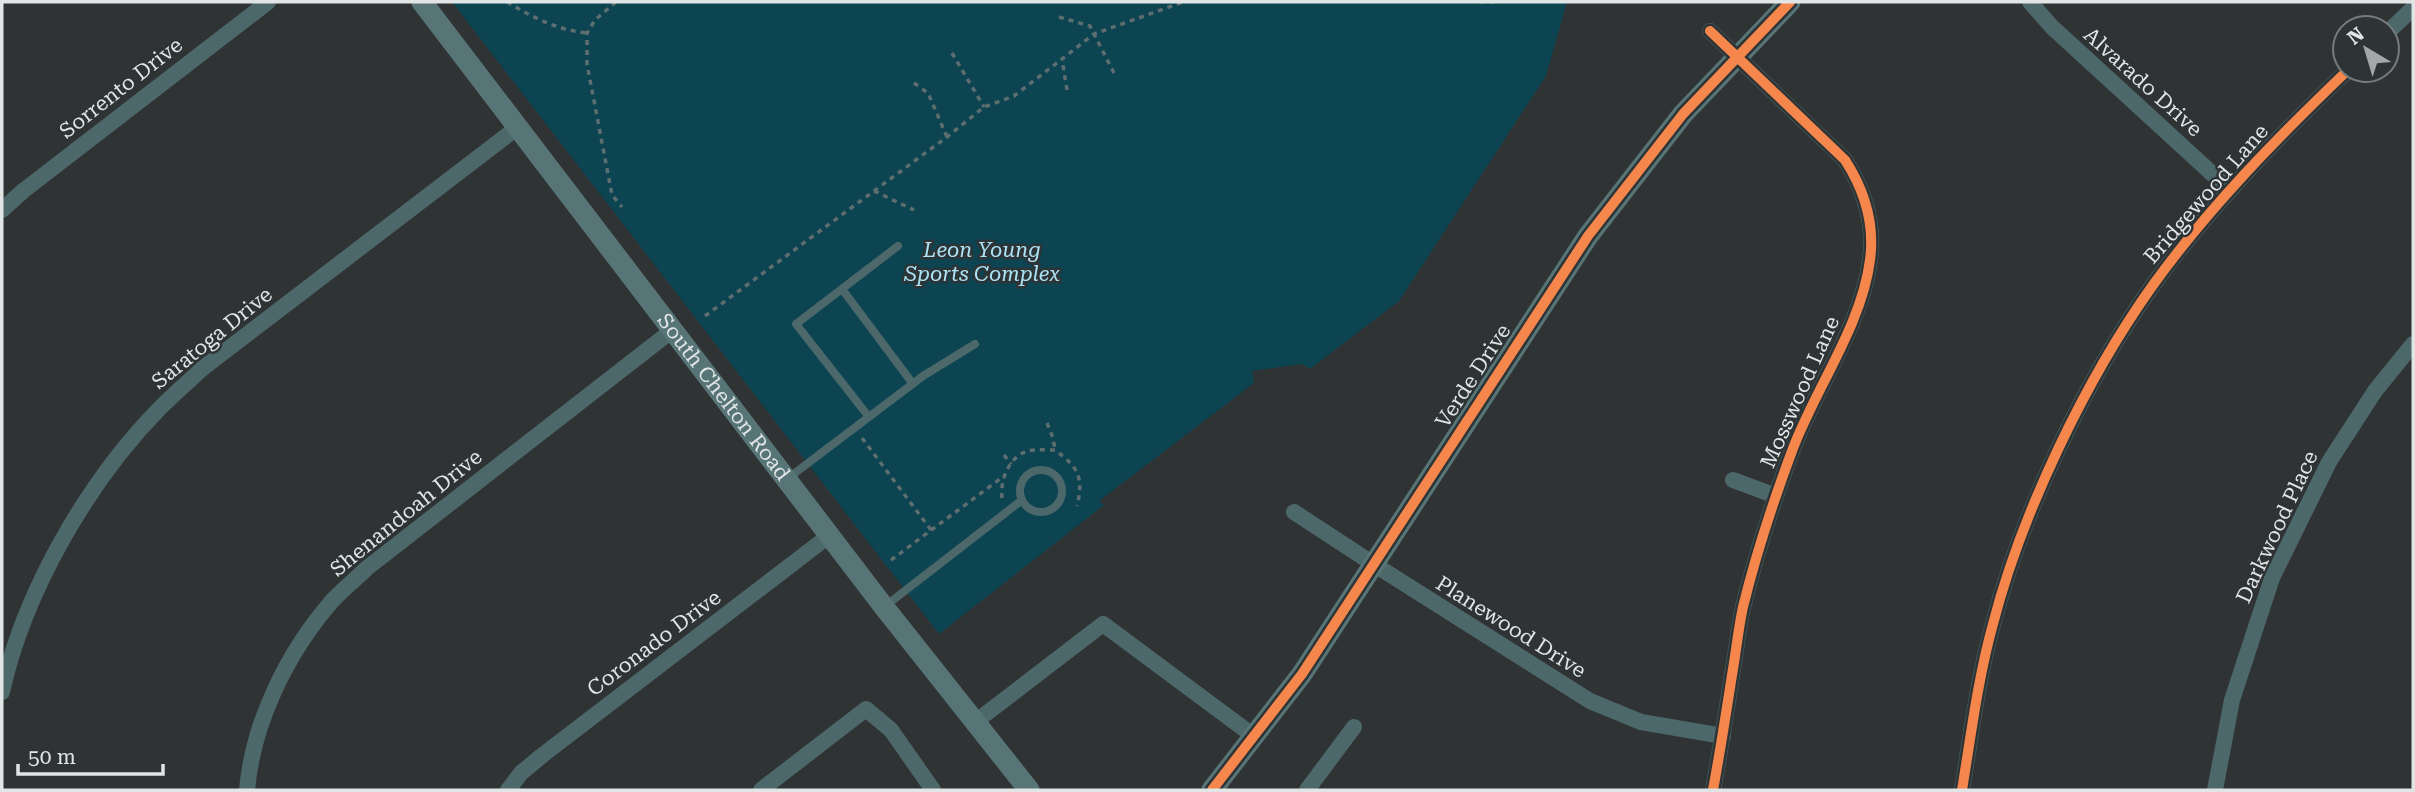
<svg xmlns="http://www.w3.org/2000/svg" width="2415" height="792" font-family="'Roboto Serif',serif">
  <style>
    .green { fill: #0d4452 }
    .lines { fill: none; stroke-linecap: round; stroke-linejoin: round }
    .path { stroke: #5d6e70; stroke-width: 3.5; stroke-dasharray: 5 5; stroke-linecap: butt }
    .lane { stroke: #4d686a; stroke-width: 8 }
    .street { stroke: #4d686a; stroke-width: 16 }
    .secondary { stroke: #577577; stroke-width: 21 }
    .cycleway-casing { stroke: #2e3436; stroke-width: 15 }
    .cycleway { stroke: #f5874c; stroke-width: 10 }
    .labels { text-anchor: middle; stroke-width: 5; stroke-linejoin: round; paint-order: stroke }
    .street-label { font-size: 21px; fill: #e1e5e6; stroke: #2e3436 }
    .park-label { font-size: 21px; font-style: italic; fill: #abe3f5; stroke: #2e3436 }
  </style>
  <rect width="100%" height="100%" fill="#303334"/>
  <path class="green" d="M452,2H1567L1546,76L1399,301L1310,369L1302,364L1252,371L1254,383L1099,501L1104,505L939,634Z"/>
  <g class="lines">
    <path class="path" d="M507,2C532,17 557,30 587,33
      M616,2L595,20L587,33V64L612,195L622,207
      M1479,2H1500
      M1059,17L1090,26L1115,75
      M952,53L984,107
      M914,83L928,93L947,137
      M1067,90L1062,59L1094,34L1183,2
      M874,191L914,210
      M705,316L947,137L984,107L1014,96L1062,59
      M1047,423L1053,438L1055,450
      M862,438L931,530
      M1004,455L1011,464
      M1002,498C1000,481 1008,458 1027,451C1034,449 1047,450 1055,450C1078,467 1084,477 1077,506
      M891,560L1004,476"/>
    <path class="lane" d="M842,289L913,384
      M869,417L796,324L898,246
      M1020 491a21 21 0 1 1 42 0a21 21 0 1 1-42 0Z
      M787,479L923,376L975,344
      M884,607L1022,500"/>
    <path class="street" d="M2030,2L2052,27L2230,190
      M1710,31L1845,160C1865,191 1875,223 1870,260C1862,325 1815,389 1792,451C1773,502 1756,554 1743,607C1738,630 1736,653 1732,675C1726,714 1720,752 1713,790
      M2387,33L2413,8
      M2,210L23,191L268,2
      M1733,480L1776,496
      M1294,512L1375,565L1590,701L1641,722L1723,736
      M2,692C24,592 88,481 160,408C174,394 189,381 203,368L518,127
      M974,723L1103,624L1255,737
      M247,790C253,722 287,653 332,601C343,589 356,579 367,568L674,329
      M508,790L521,773L544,754L830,535
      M761,790L866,709L891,730L933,790
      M1307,790L1354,727
      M1962,790C1971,735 1978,678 1993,624C2022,512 2086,379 2153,285C2210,206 2278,137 2348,70
      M2215,790L2232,700L2272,578L2329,462L2375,391L2413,344"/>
    <g class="secondary">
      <path id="s1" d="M422,2L884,607L1029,790"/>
      <path d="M1212,790L1302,674L1588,236L1683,114L1790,2"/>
    </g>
    <g class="cycleway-casing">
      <path id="cycleway" d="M1710,31L1845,160C1865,191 1875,223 1870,260C1862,325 1815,389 1792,451C1773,502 1756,554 1743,607C1738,630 1736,653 1732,675C1726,714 1720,752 1713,790
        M1212,790L1302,674L1588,236L1683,114L1790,2
        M1962,790C1971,735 1978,678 1993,624C2022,512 2086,379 2153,285C2210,206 2278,137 2348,70"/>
    </g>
    <use href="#cycleway" class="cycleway"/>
  </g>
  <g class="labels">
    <g class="street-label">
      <text transform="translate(2143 82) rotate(42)" y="7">Alvarado Drive</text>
      <text transform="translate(121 88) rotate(-38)" y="7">Sorrento Drive</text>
      <text transform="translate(2206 194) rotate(-49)" y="7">Bridgewood Lane</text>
      <text transform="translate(212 338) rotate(-39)" y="7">Saratoga Drive</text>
      <text transform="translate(1473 376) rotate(-57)" y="7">Verde Drive</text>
      <text transform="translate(1800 392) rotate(-66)" y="7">Mosswood Lane</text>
      <text dy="7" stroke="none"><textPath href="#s1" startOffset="497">South Chelton Road</textPath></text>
      <text transform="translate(406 513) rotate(-39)" y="7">Shenandoah Drive</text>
      <text transform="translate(2277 527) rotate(-65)" y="7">Darkwood Place</text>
      <text transform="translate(1511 627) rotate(32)" y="7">Planewood Drive</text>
      <text transform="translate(654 643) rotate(-37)" y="7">Coronado Drive</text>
    </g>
    <g class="park-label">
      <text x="982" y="257">Leon Young<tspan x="982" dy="24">Sports Complex</tspan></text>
    </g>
  </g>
  <rect width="2415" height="792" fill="none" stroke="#e1e5e6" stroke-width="7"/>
  <g transform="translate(2366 49) rotate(322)"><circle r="33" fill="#2e3436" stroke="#767b7c" stroke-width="2"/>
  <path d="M0-5L12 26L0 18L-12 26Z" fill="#a3a7a8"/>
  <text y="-10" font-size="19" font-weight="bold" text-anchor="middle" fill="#e1e5e6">N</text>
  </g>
  <path d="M18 764v10h145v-10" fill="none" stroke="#e1e5e6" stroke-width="3.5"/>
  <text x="28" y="764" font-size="21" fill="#e1e5e6" stroke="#2e3436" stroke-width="5" paint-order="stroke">50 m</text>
</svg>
